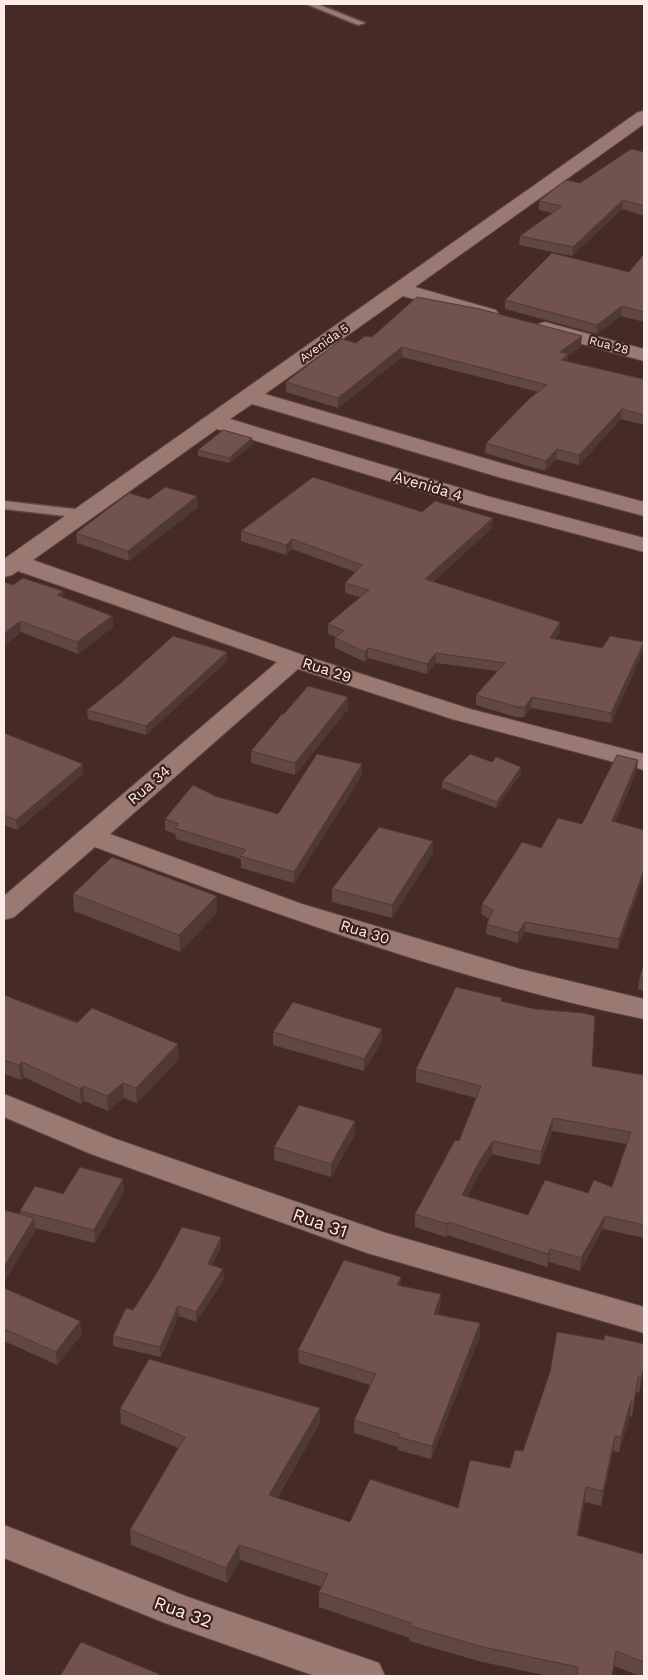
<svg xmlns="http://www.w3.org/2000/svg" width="648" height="1680" font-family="'Work Sans',sans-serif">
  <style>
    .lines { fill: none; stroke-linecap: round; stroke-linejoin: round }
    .service-casing { stroke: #5e4641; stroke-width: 3 }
    .minor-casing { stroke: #5e4641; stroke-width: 2 }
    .service { fill: #9a7972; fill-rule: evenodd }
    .minor { fill: #9a7972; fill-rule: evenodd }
    .wall { fill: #614741; fill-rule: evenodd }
    .shaded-wall { fill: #4f3935 }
    .building { fill: #71524c; stroke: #4f3935; fill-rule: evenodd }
    .labels { text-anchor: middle; stroke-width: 4.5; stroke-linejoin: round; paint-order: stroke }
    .far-street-label { font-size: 12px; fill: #feebe7; stroke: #3b211b }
    .street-label { font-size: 15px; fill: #feebe7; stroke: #3b211b }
    .near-street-label { font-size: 18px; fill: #feebe7; stroke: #3b211b }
  </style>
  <rect width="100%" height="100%" fill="#462a25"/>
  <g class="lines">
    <g class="service-casing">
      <path id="service" d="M306,4H317L365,23L358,25Z
        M4,501L83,510L89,514L83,518L4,509Z"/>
    </g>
    <g class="minor-casing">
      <path id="minor" d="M644,111V124L415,287L496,310L499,314L496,318L489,320L403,296L265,394L518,468L644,502V516L502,478L252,404L230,419L487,496L644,538V552L471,506L217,429L33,560L303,655L470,709L644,754V770L452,719L298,669L110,834L302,904L520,969L644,999V1019C456,980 274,914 95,847L14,917L4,920V896L277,662L18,571L12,575L4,577V559L638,112Z
        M545,322L644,349V361L538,332L535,328L538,324Z
        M4,1094L113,1138L386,1233L644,1307V1333L367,1253L91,1154L4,1117Z
        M4,1525L188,1597L379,1663L385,1676H315L165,1623L4,1558Z"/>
    </g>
    <use href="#service" class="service"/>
    <use href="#minor" class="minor"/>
  </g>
  <path class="wall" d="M644,152V216L622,209L572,256L519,245L520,236L552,213L539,210V201L580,183Z
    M644,254V322L621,316L597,334L505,309V300L629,272Z
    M372,337L581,346L568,356L567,361L643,379H644V425L621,419L579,465L556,459L545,471L485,453L486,443L538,392L402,357L338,408L286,392V382L356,343Z
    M252,438L253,444L229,463L198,456V450Z
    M197,496L198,507L129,561L77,543L76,533L149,499Z
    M422,512L492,528L433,582L560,622V632L555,639L602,648L644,642L643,652L611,723L531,708L524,717H516L476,705V695L497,671L436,663L427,674L368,658L365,662L335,648V638L336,637L328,634V624L360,597L345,593V583L355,572L292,549L286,555L241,541V531Z
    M4,582L13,585L63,591V598L112,616L113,627L78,654L21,632L4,646Z
    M227,652V661L146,735L88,719L87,710Z
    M348,709L295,775L251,763V751Z
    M4,733L83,764V774L17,830L4,825Z
    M637,770L615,822L644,830L618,949L525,932L518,943L486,934L487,924L489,919L481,914L482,904L541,848L582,824Z
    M521,773L496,808L442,788V781Z
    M362,775L294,883L241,868V859L176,839L175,834L165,830V819L215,796L278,814Z
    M433,841V853L392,918L332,902V889Z
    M73,894L217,896V913L180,952L74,911Z
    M644,963V991L638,989L640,977Z
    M4,995L179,1059L137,1103L124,1098L108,1111L84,1101L81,1104L24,1077L21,1080L4,1074Z
    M502,1001L592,1066L644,1075V1238L603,1229L580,1271L549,1262L547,1267L447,1235L446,1237L415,1227V1214L459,1141L476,1098L416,1082V1069ZM552,1131L627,1144L612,1187L588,1193L528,1215L467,1197L479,1173L492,1154L540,1165Z
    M273,1032L382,1041L364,1071L273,1045Z
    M355,1121V1134L331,1177L274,1160V1147Z
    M124,1192L95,1243L35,1228V1231L4,1282V1210L20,1214V1211L63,1194Z
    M221,1237V1247L212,1265L224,1279L196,1322L179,1316L161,1357L113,1346V1336L133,1310Z
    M401,1286L441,1294L440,1307L438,1314L480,1323V1336L431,1459L398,1450V1447L354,1433V1420L370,1385L299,1363L298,1350Z
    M4,1288L82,1334L57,1365L4,1341Z
    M604,1340L644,1344V1373L639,1393L636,1392L632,1417L630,1416L619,1452L613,1451L601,1506L585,1502L578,1535L643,1554L644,1547V1676H640L614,1666L612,1676H549L482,1662L409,1641V1638L319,1607V1592L322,1587L240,1560L227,1583L131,1545L130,1530L178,1448L121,1424L120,1409L320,1408V1423L277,1498L350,1522L458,1508L510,1468L523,1451Z"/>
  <path class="shaded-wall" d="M623,200L622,209L572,256L573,247Z
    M622,306L621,316L597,334V325Z
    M582,336L581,346L568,356L567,364L561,369L560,352Z
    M402,347V357L338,408V398Z
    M622,409L621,419L579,465V455Z
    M252,438L253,444L229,463V458Z
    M557,449L556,459L545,471L546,461Z
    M197,496L198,507L129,561L128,551Z
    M493,518L492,528L425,589V579Z
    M292,539V549L286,555V545Z
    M63,591L64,602L57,595Z
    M112,616L113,627L78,654L77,642Z
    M20,621L21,632L4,646V634Z
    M560,622V632L550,648V638Z
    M644,642L643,652L611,723V713Z
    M368,648V658L365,662V652Z
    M227,652V661L146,735V726Z
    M436,653V663L427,674V664Z
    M348,697V709L295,775V763Z
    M532,697L531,708L524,717L525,707Z
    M638,760L637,770L611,831L612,821Z
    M83,764V774L17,830L16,820Z
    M362,764V775L294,883V872Z
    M521,767V773L496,808L497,802Z
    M433,841V853L392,918V905Z
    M644,870V877L618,949L619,939Z
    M217,896V913L180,952L179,935Z
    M525,922V932L518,943V933Z
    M382,1029V1041L364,1071V1059Z
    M178,1044L179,1059L137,1103L136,1088Z
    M22,1062L24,1077L21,1080L19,1065Z
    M123,1083L124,1098L108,1111L107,1096Z
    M83,1086L84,1101L81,1104L80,1089Z
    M553,1118L552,1131L540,1165L541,1152Z
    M355,1121V1134L331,1177V1164Z
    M493,1141L492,1154L479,1173L461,1208L462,1195L480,1160Z
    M123,1179L124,1192L95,1243L94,1230Z
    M605,1216L603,1229L580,1271L581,1258Z
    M34,1218L35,1231L4,1282V1267Z
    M448,1222L447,1235L446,1237L447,1224Z
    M221,1237V1247L208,1274V1264Z
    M550,1249L549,1262L547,1267L548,1254Z
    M223,1269L224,1279L196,1322V1312Z
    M401,1277V1290L397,1285Z
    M441,1294L440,1307L434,1327V1314Z
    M178,1306L179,1316L161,1357L160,1347Z
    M80,1321L82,1334L57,1365L56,1352Z
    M480,1323V1336L431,1459L432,1446Z
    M644,1366V1373L639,1393L641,1378Z
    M631,1401L630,1416L619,1452L621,1437Z
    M320,1408V1423L269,1510V1495Z
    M615,1436L613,1451L601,1506L603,1491Z
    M586,1487L585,1502L576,1550L577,1535Z
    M239,1545L240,1560L227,1583L226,1568Z"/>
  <path class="building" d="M631,149L644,152V206L623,200L573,247L520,236L562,206L539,201L566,180L580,183Z
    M552,253L629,272L644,254V312L622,306L597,325L505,300Z
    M417,297L480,309L582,336L560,352L568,354L561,360L643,379H644V415L622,409L579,455L557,449L546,461L486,443L530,398L547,385L402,347L338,398L286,382L342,339L356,343L365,336L372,337Z
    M223,430L252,438L229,458L198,450Z
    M313,477L422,512L435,501L493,518L425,579L560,622L550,638L602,648L610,636L644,642L611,713L532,697L525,707H517L476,695L505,663L436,653L427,664L368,648L365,652L335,638L344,631L328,624L369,590L345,583L362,565L292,539L286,545L241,531Z
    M165,487L197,496L128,551L76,533L129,493L149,499Z
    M23,578L63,591L57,595L112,616L77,642L20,621L4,634V582L13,585Z
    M173,636L227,652L146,726L87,710L122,682Z
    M308,686L348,697L295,763L251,751L282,714H284Z
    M4,733L83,764L16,820L4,815Z
    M317,754L362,764L294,872L240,856L246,850L175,828L179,824L165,819L193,785L215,796L278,814Z
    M470,754L492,762L496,757L521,767L497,802L442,781Z
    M617,755L638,760L612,821L644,830V870L619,939L525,922L518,933L487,924L493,910L482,904L522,842L541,848L558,818L582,824Z
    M379,827L433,841L392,905L332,889Z
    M112,857L217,896L179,935L73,894Z
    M644,963V978L640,977Z
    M456,987L502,998L501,1001L535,1009L583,1013L595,1016L592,1066L644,1075V1225L605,1216L581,1258L550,1249L548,1254L448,1222L447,1224L415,1214L455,1140L459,1141L481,1086L416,1069ZM553,1118L631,1132L612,1187L594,1180L588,1193L545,1180L528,1215L462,1195L480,1160L493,1141L541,1152Z
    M4,995L77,1023L92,1008L178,1044L136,1088L123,1083L107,1096L83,1086L80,1089L22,1062L19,1065L4,1060Z
    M293,1002L382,1029L364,1059L273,1032Z
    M299,1105L355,1121L331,1164L274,1147Z
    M80,1167L123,1179L94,1230L20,1211L35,1186L63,1194Z
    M4,1210L34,1218L4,1267Z
    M182,1227L221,1237L208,1264L223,1269L196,1312L178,1306L160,1347L113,1336L126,1308L133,1310L155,1276Z
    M344,1260L401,1277L397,1285L441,1294L434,1314L480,1323L432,1446L398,1437L399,1434L354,1420L376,1374L298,1350Z
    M4,1288L80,1321L56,1352L4,1329Z
    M557,1332L604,1340L605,1335L644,1344V1366L641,1378L638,1377L634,1402L631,1401L621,1437L615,1436L603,1491L586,1487L577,1535L643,1554L644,1547V1662L616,1651L612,1676H577L578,1667L483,1647L410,1626L411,1623L319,1592L328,1574L239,1545L226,1568L130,1530L185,1437L120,1409L149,1359L320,1408L269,1495L350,1522L370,1479L458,1508L470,1460L510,1468L515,1450L523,1451L550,1372Z
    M81,1642L159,1674L158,1676H60Z"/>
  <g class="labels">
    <g class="far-street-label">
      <text transform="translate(324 343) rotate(-35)" y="4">Avenida 5</text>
      <text transform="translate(609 345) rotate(15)" y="4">Rua 28</text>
    </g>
    <g class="street-label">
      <text transform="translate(428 486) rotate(17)" y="5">Avenida 4</text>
      <text transform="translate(327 670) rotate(18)" y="5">Rua 29</text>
      <text transform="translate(149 785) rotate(-41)" y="5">Rua 34</text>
      <text transform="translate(365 932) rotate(17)" y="5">Rua 30</text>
    </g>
    <g class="near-street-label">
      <text transform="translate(320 1223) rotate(19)" y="6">Rua 31</text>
      <text transform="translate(183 1612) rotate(20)" y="6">Rua 32</text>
    </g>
  </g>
  <rect width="648" height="1680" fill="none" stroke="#feebe7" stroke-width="10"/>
</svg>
